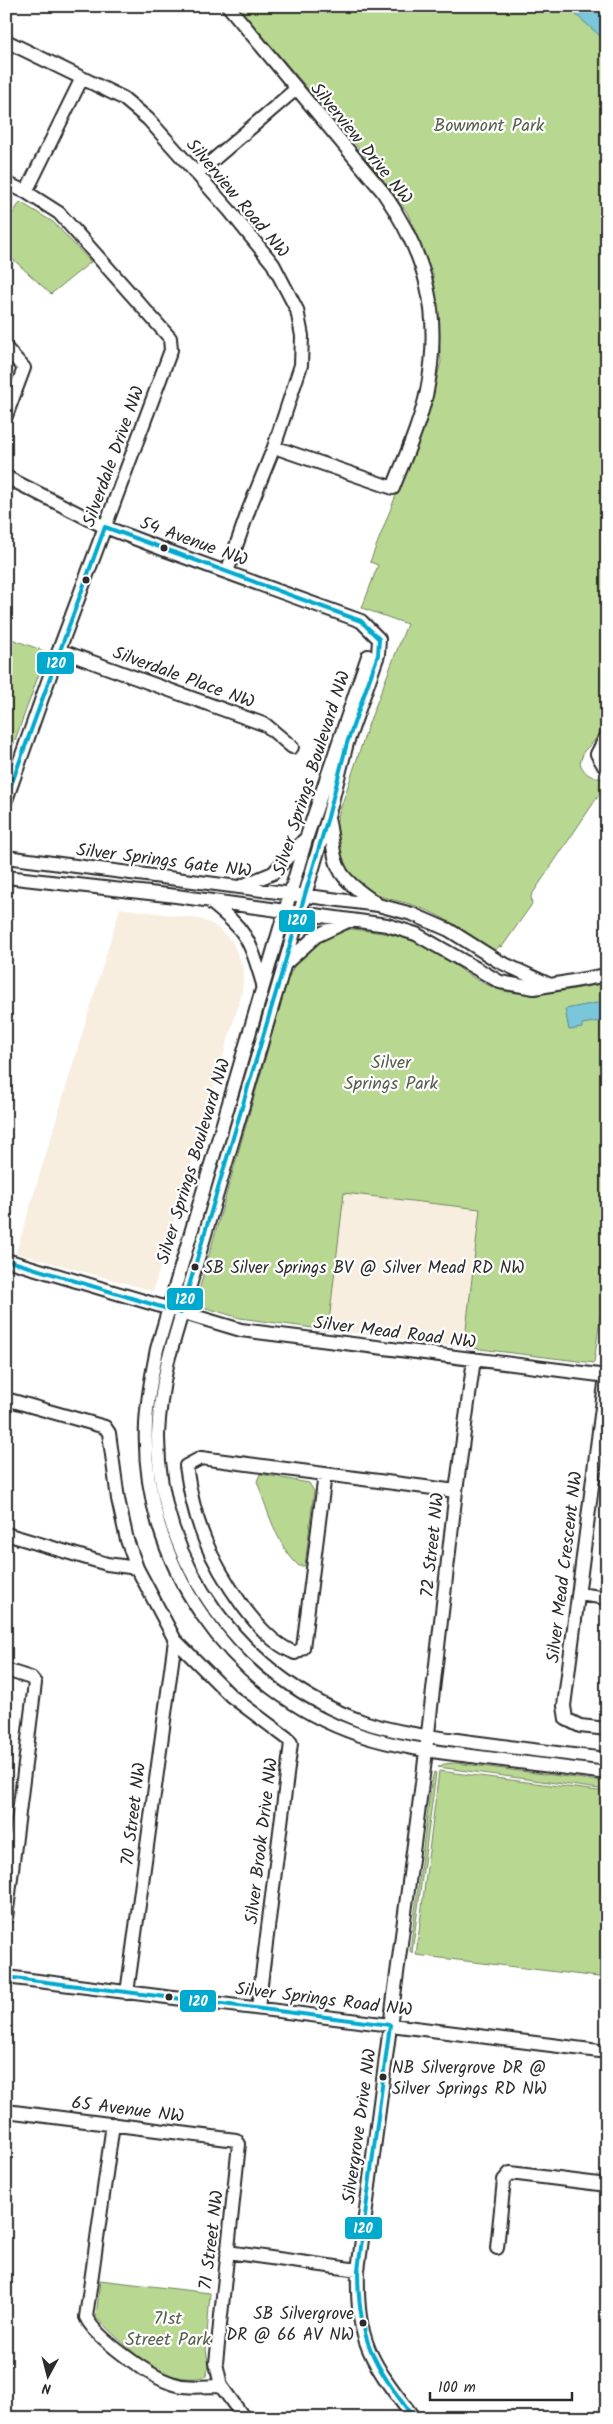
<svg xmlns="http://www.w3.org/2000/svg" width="613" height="2424" font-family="Kalam,sans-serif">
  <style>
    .built { fill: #f7eee0 }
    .green { fill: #b8d892; stroke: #72825e }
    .water { fill: #7ac6da; stroke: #5a8894 }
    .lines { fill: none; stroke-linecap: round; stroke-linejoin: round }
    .stream { stroke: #5a8894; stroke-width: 3 }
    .minor-casing { stroke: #2b2b2b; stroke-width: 16 }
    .minor { stroke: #fff; stroke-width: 12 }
    .bus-1-casing { stroke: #fff; stroke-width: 8 }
    .bus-1 { stroke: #00a9ce; stroke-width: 4 }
    .bus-dot { fill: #2b2b2b; stroke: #fff; stroke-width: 2 }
    .labels { text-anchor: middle; stroke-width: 4.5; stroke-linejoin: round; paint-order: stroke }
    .bus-label { font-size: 17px; fill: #2b2b2b; stroke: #fff; text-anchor: start }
    .park-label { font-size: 18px; fill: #555f4a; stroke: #fff }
    .street-label { font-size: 18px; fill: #2b2b2b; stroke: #fff }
    .line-badge { stroke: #fff; stroke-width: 2 }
    .badge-label { font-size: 14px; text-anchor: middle; font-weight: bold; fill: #fff }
  </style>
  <rect width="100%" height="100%" fill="#fff"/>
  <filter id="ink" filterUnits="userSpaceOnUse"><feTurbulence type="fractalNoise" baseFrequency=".02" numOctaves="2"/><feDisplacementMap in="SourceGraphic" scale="10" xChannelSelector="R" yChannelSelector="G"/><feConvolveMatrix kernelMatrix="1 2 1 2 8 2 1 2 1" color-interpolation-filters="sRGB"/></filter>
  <g filter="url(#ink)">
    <path class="built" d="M120,908L200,919L214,925L232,941L244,970L242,993L153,1291L16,1253Z
      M344,1192L480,1209L464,1347L328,1330Z"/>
    <path class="green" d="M237,6H568L607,39V717L595,740L584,751L580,763C585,776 594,779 607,778V783L531,896L532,904L502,947L499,946L495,951C471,935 447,918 419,907C404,901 387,900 372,893C343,880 333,848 337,819L369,723L407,624L362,608L378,565L370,562L426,418L441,362L433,274L407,212L361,151Z
      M20,202L53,222L91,262L51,294L6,253V225Z
      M6,637L47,652L6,765Z
      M351,929C377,932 404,934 428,948C453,962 476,984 504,991C539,998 573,989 607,983V1266L594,1363L464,1347L480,1209L344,1193L328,1330L240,1318L203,1307L197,1297L288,978C303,947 318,937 351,929Z
      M260,1474L309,1483L314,1491L305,1566H299C277,1546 267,1509 257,1481Z
      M456,1763L607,1782V1790L438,1767L444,1764Z
      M439,1771L607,1792V1978L416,1955Z
      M434,1772L436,1773L412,1953L410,1951L431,1785Z
      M100,2280L210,2293L206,2350L209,2366L206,2376C163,2389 125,2344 96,2318Z"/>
    <path class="water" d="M566,6H607V42Z
      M607,1001V1020L582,1024V1028L569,1030L565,1009Z"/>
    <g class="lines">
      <path class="stream" d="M605,112H607
        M601,153L607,155
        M604,192L607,191"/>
      <g class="minor-casing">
        <path id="minor" d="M228,6L383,192C427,256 442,314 427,391C420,424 405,457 393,488L274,447
          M6,41L123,98L148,119L229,210L273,264L297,310L302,336L301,365L274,447L249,509L227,572
          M195,173L205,167L296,89
          M6,183L26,192L59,213L170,338L171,350L59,650L6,800
          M26,192L82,78
          M6,348L24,368L6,416
          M6,477L105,527L165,550L361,621L379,639L378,655L347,743L328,817L168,1360C163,1384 159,1410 158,1435C157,1563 244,1680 364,1722C394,1732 426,1736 457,1740C507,1747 557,1753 607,1759
          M59,650L266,725L292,747
          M368,656L307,836L157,1349C152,1374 147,1399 146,1424C140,1561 230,1692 360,1735C399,1748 439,1752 479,1757C522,1762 564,1768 607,1773
          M607,735L597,754L604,766L607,767
          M329,822C337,869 333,874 376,903
          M6,857L378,905L412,914L449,930L498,961L548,984
          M6,877L176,896L387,925L416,934L500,982L534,988L607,975
          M239,887L273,873L304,840
          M209,901C247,931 249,938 263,984
          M285,964L316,936L350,920
          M6,1260L241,1330L607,1376
          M606,1376L564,1706L566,1719L580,1726L607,1729
          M6,1399L105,1427L109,1433L118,1499L127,1540L137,1568L175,1640L231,1696L287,1738L291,1743L258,2008
          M325,1474L303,1648L295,1653C273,1644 257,1625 242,1605C209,1559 194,1522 186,1466L201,1458L456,1491
          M6,1534L107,1564L137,1568
          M579,1594L607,1598
          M6,1670L31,1678L35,1683L6,1918
          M6,1977L607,2052
          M127,1993L175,1640
          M6,2111L236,2140L239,2144L216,2363L221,2386L244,2418
          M113,2124L86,2317C95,2337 149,2376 171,2383C187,2389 204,2386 221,2386
          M497,2248L504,2180L510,2173L607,2185
          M227,2252L358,2270
          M414,2418C371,2362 356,2342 358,2270L424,1768L456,1491L474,1359"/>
      </g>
      <use href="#minor" class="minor"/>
      <g class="bus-1-casing">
        <path id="bus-1" d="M6,799L105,527
          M6,1260L181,1313L328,817L347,743L378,655L379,639L361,621L105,527
          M6,1977L390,2025
          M390,2025L358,2270C358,2339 373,2364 414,2418"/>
      </g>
      <use href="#bus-1" class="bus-1"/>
    </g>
  </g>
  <g class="bus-dot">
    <circle cx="164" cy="548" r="4.5"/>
    <circle cx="86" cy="580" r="4.5"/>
    <circle cx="195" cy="1267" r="4.5"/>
    <circle cx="169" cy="1997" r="4.5"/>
    <circle cx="383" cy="2077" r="4.5"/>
    <circle cx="363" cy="2323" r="4.5"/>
  </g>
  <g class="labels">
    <g class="bus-label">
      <text x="204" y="1273">SB Silver Springs BV @ Silver Mead RD NW</text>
      <text x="392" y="2073">NB Silvergrove DR @<tspan x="392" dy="21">Silver Springs RD NW</tspan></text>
      <text x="354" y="2319" text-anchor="end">SB Silvergrove<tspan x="354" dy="21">DR @ 66 AV NW</tspan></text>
    </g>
    <g class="park-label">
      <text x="489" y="131">Bowmont Park</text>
      <text x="391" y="1068">Silver<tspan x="391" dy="21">Springs Park</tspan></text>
      <text x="168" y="2324">71st<tspan x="168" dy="21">Street Park</tspan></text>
    </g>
    <g class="street-label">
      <text transform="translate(362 143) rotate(51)" y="6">Silverview Drive NW</text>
      <text transform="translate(238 198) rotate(50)" y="6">Silverview Road NW</text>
      <text transform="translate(113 456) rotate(-70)" y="6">Silverdale Drive NW</text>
      <text transform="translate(194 541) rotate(20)" y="6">54 Avenue NW</text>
      <text transform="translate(184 677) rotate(20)" y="6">Silverdale Place NW</text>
      <text transform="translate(311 773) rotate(-72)" y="6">Silver Springs Boulevard NW</text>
      <text transform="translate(164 860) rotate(7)" y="6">Silver Springs Gate NW</text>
      <text transform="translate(193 1161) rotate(-73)" y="6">Silver Springs Boulevard NW</text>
      <text transform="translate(395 1332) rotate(7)" y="6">Silver Mead Road NW</text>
      <text transform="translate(432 1545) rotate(-84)" y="6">72 Street NW</text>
      <text transform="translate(564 1567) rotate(-83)" y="6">Silver Mead Crescent NW</text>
      <text transform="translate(133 1814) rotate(-83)" y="6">70 Street NW</text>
      <text transform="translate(261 1841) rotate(-83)" y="6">Silver Brook Drive NW</text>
      <text transform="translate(324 1999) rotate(7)" y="6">Silver Springs Road NW</text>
      <text transform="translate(128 2109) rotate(7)" y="6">65 Avenue NW</text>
      <text transform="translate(359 2126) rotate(-82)" y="6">Silvergrove Drive NW</text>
      <text transform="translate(211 2240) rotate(-83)" y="6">71 Street NW</text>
    </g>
  </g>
  <g class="line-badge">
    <rect x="36" y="651" width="39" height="24" rx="5" fill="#00a9ce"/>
    <rect x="278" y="909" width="38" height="24" rx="5" fill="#00a9ce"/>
    <rect x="166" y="1287" width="38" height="24" rx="5" fill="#00a9ce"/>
    <rect x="179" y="1989" width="38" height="24" rx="5" fill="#00a9ce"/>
    <rect x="344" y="2216" width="39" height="24" rx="5" fill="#00a9ce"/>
  </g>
  <g class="badge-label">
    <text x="56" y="668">120</text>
    <text x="297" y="925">120</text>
    <text x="185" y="1304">120</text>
    <text x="198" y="2006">120</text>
    <text x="363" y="2233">120</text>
  </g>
  <rect width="613" height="2424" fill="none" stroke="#fff" stroke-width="25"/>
  <rect x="12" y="12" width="588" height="2399" fill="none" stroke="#2b2b2b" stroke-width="2" filter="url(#ink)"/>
  <g transform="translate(48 2376) rotate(187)" stroke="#ffffff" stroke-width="4" paint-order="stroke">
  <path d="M0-4L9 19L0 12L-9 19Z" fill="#2b2b2b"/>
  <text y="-8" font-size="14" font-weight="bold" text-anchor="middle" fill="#2b2b2b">N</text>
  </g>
  <path d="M430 2392v8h142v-8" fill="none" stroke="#2b2b2b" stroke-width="2.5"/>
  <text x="438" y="2392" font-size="15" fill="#2b2b2b" stroke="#ffffff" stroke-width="4" paint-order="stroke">100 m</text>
</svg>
